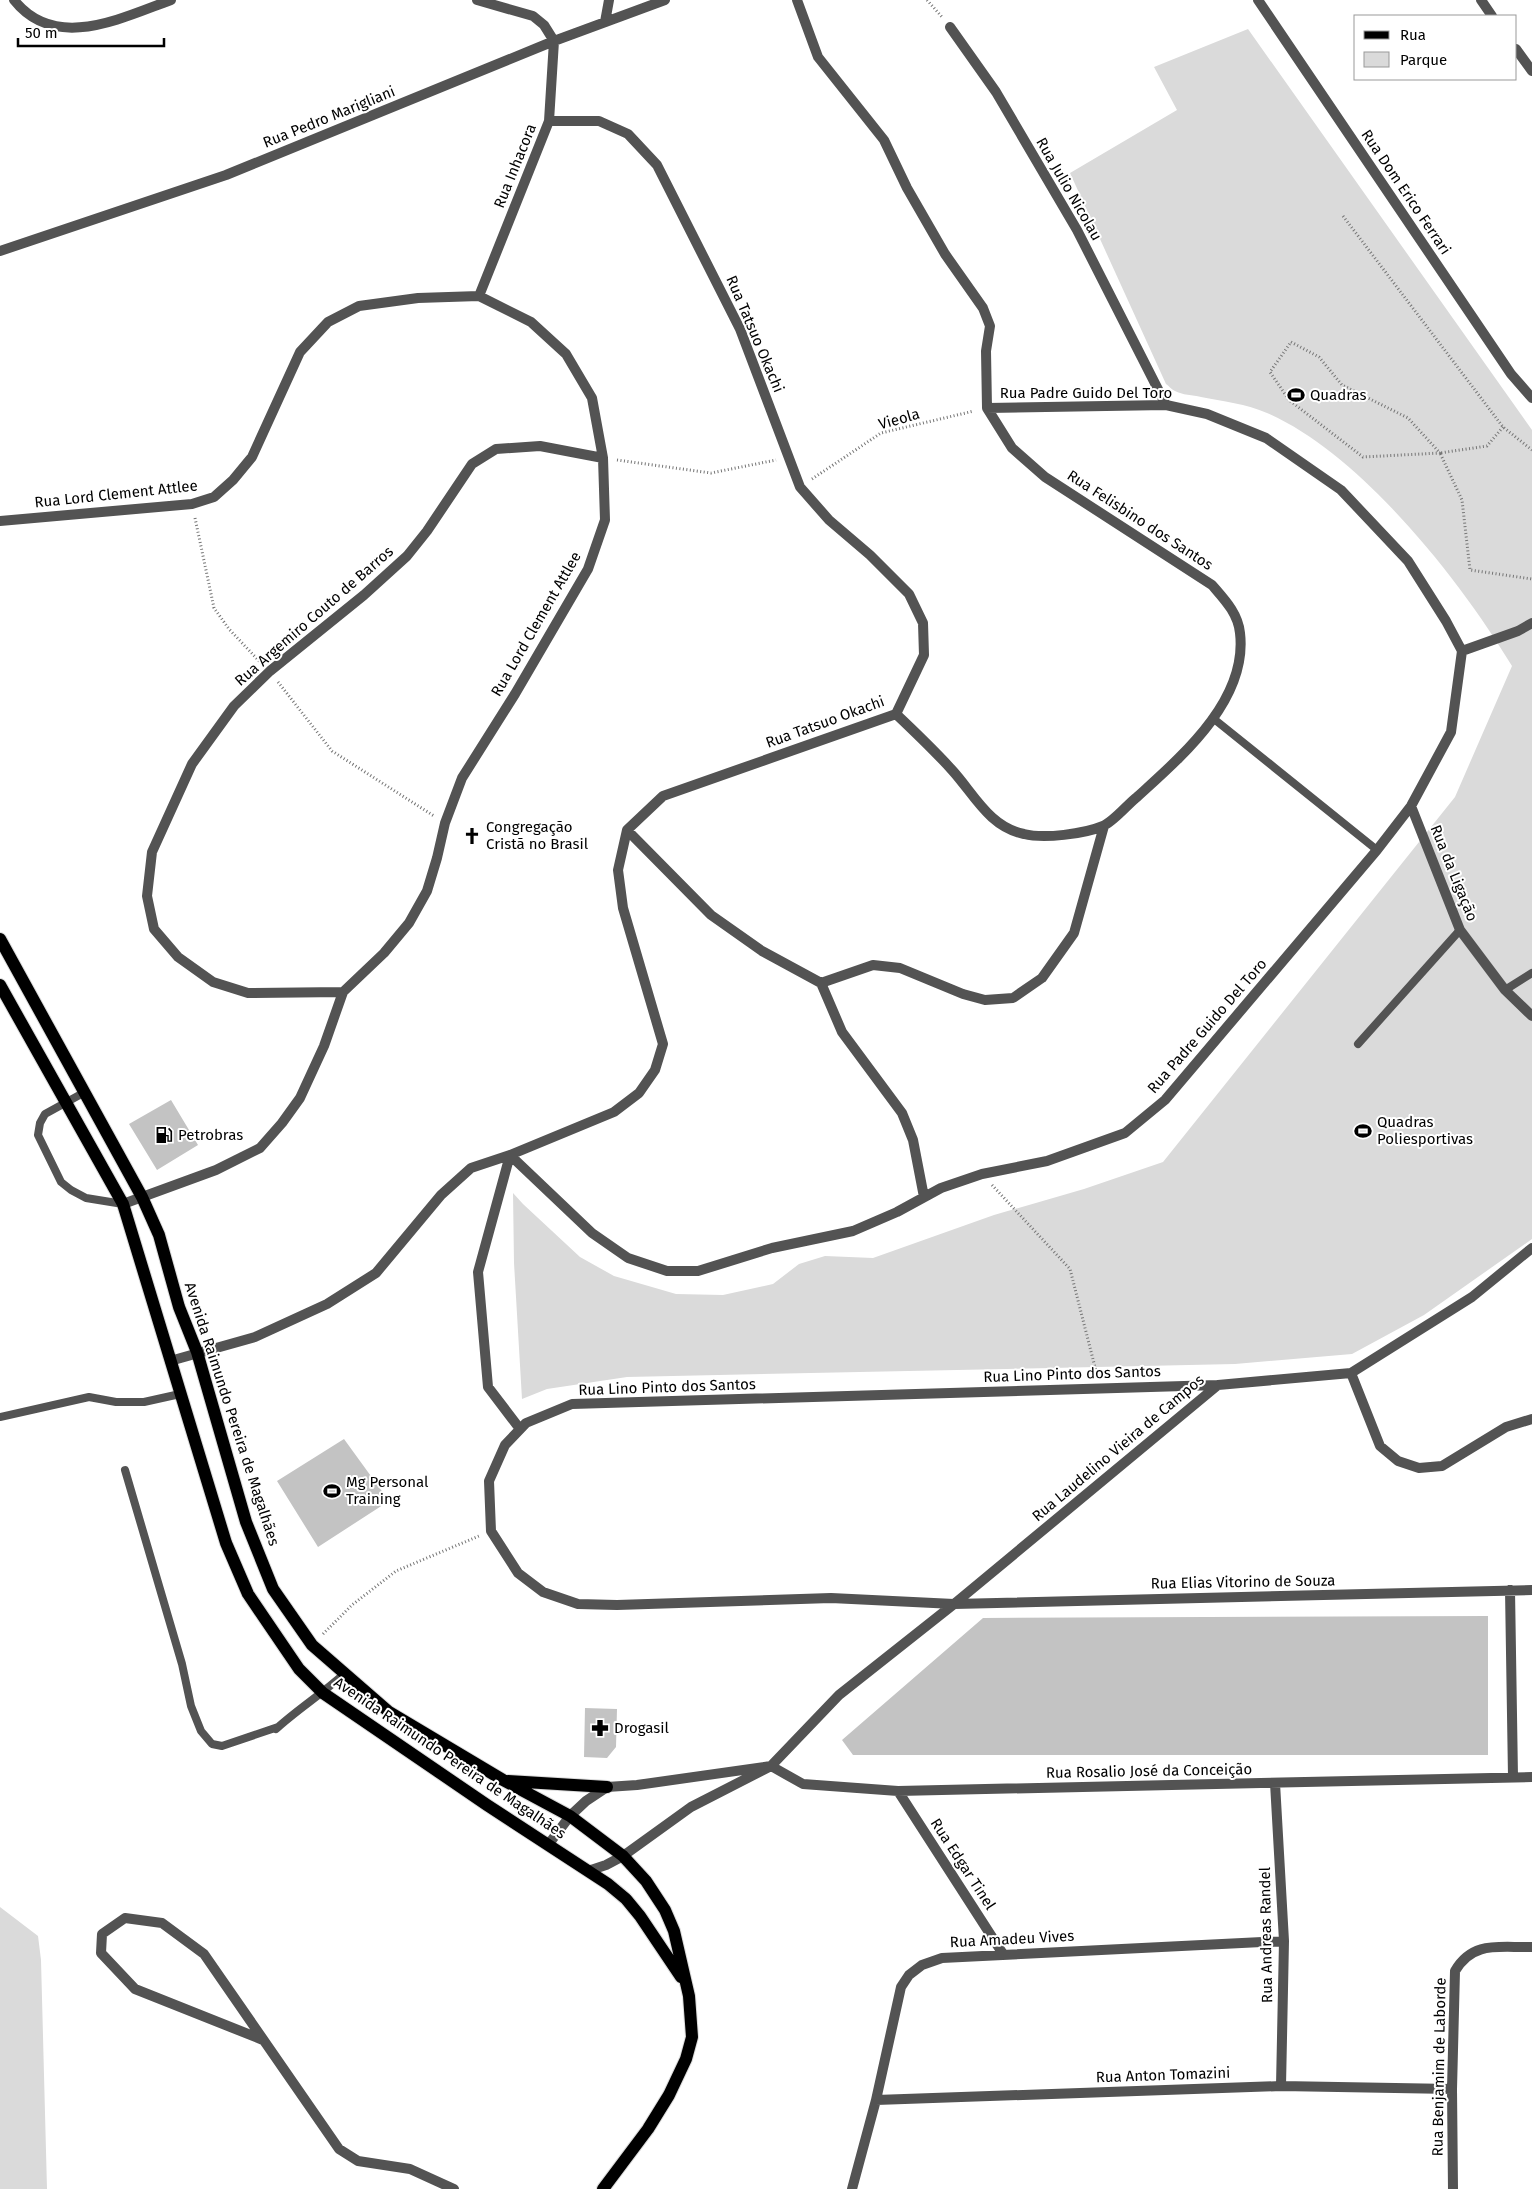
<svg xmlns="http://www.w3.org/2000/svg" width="1532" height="2189" font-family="'Fira Sans',sans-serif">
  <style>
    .green { fill: #dadada }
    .building { fill: #c3c3c3 }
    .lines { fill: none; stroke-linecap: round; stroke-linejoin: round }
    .primary-casing { stroke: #dbdbdb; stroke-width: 14 }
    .path { stroke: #757575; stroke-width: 3; stroke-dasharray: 1 2.5; stroke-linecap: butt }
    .service { stroke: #535353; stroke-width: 8 }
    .minor { stroke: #535353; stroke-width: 10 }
    .primary { stroke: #000; stroke-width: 12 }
    .labels { text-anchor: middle; stroke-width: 4; stroke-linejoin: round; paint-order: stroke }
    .street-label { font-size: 15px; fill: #000; stroke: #fff }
    .poi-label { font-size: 15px; fill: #000; stroke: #fff; text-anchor: start }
  </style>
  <rect width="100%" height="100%" fill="#fff"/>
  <path class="green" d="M1248,29L1532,430V1239L1424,1315L1352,1354L1235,1364L627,1377L547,1389L522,1399L514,1263L513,1193L523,1204L580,1257L614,1276L676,1294L723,1295L773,1284L799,1264L825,1256L873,1258L994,1215L1084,1189L1163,1162L1455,797L1512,666C1460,580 1361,454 1267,413C1247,404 1222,401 1201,397C1193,395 1182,395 1175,391C1172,390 1169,386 1166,384L1070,173L1177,110L1154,67Z
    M0,1907L38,1936L41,1960L47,2189H0Z"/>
  <path class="building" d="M171,1100L198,1145L157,1170L129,1124Z
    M344,1439L389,1501L318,1547L277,1481Z
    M1488,1616V1755H853L842,1740L983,1618Z
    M585,1708L617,1709L616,1747L607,1758L584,1757Z"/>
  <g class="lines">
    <g class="primary-casing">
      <path id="primary" d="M0,939L142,1197L159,1235L179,1307L197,1352L246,1522L273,1589L312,1645L389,1712L503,1780L570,1816L623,1856L646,1881L665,1910L674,1931L689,1996L692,2037L686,2059L669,2095L648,2129L603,2189
        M0,985L123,1204L226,1543L248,1594L299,1669L323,1693L487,1805L608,1884L626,1899L640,1916L681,1977
        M508,1781L607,1787"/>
    </g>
    <path class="path" d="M927,0L942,17
      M1343,216L1503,427L1532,450
      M1291,342L1319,357L1342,385L1408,418L1440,453L1363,457L1289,400L1270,372Z
      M1503,427L1487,446L1440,453L1462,500L1470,570L1532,579
      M617,460L711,473L776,460
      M812,479L881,433L974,411
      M195,518L214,608L229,629L260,662
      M278,682L332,751L434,816
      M992,1185L1070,1269L1097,1375
      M323,1634L352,1605L396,1571L479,1536"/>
    <path class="service" d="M1214,719L1377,850
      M1505,990L1532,973
      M1358,1044L1460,930
      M85,1092L45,1114L40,1123L38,1135L61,1182L71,1190L86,1198L123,1204
      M0,1417L89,1397L116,1402H144L180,1394
      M125,1470L182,1664L191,1706L201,1731L212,1744L222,1746L278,1727
      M276,1729C298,1709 322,1694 344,1674"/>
    <path class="minor" d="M14,0C55,52 121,18 171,0
      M477,0L533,16L544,25L554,41L549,121L479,296
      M797,0L818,57L884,140L907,188L945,254L983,308L990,326L986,351L987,408L1012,448L1045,477L1212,585C1224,599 1238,613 1240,633C1248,700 1182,756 1137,797C1128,804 1113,822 1103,826C1084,834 1044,839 1024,834C989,827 974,794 952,770C934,750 915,732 896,714
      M1258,0L1511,374L1532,398
      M1481,0L1492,16
      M605,22L609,0
      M950,27L996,92L1077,230L1166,405
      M1516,49L1532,71
      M0,251L226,175L554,41L665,0
      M0,521L192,504L214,497L233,480L252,457L300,352L328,322L359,306L418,298L479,296L531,322L566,354L592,398L603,458L605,520L588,569L515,694L462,778L445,823L437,858L427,891L409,923L384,953L343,992L324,1046L300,1098L282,1123L260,1148L216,1170L123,1204
      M1462,651L1518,631L1532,623
      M1411,806L1460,930L1505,990L1532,1016
      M627,830L711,915L762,951L821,983
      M821,983L873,965L900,968L963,994L985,1000L1013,998L1042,978L1074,933L1104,826
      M821,983L842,1032L902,1113L913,1140L924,1197
      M343,992L248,993L213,982L178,957L154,929L147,896L152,852L192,764L234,706L270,671L364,595L407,556L427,531L472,464L496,449L540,446L603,458
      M510,1155L592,1233L628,1258L667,1271H698L772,1248L853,1231L897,1212L941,1188L982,1174L1047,1161L1125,1133L1165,1100L1377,850L1411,806L1451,732L1462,651L1446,621L1408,561L1341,490L1266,438L1207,414L1166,405L987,408
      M510,1155L478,1272L488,1387L520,1429
      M170,1361L255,1337L327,1304L376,1273L441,1195L471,1168L510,1155L614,1112L639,1093L655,1070L663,1044L623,908L618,870L627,830L663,796L896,714L924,655L923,623L909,594L870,555L829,520L800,487L740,329L657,165L628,134L599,121H549
      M1351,1373L1380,1446L1398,1461L1419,1468L1442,1466L1506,1427L1532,1419
      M1218,1385L572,1404L526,1423L505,1445L489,1481L491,1531L518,1573L543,1592L578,1604L617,1605L831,1598L954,1604L1532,1590
      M1510,1590L1513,1777
      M1275,1783L1284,1941L1281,2086
      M898,1791L1003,1954
      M548,1845L570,1816L586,1801L607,1787L637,1785L771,1766L803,1784L898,1791L1532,1777
      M588,1871L606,1865L623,1856L691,1807L771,1766L839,1695L954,1604L1218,1385L1351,1373L1472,1297L1532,1248
      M263,2040L135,1989L101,1953L102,1934L125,1918L162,1923L204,1954L339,2149L358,2161L410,2169L454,2189
      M876,2100L1281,2086L1452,2089
      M852,2189L876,2100L901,1987L909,1975L922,1965L942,1958L1284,1941
      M1453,2189L1452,2089L1455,1971C1473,1940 1500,1948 1532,1947"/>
    <use href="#primary" class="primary"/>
  </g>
  <defs>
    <g id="stadium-bare" transform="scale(1.35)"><path d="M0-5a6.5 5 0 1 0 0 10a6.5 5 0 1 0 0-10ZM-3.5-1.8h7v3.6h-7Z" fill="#000" stroke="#fff" stroke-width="2.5" paint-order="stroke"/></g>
    <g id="church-bare" transform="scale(1.35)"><path d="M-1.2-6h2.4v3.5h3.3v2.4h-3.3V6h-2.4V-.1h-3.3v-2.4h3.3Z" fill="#000" stroke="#fff" stroke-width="2.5" paint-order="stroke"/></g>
    <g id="fuel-bare" transform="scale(1.35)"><path d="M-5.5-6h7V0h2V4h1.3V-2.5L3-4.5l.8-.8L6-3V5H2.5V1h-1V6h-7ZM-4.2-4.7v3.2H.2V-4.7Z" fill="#000" stroke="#fff" stroke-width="2.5" paint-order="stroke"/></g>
    <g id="pharmacy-bare" transform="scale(1.35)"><path d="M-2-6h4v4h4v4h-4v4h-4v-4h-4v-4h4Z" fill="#000" stroke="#fff" stroke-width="2.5" paint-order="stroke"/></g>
  </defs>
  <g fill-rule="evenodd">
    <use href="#stadium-bare" x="1296" y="395"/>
    <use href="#church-bare" x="472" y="836"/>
    <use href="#stadium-bare" x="1363" y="1131"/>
    <use href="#fuel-bare" x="164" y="1135"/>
    <use href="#stadium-bare" x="332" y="1491"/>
    <use href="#pharmacy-bare" x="600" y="1728"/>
  </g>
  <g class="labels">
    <g class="street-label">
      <text transform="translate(329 117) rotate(-22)" y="5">Rua Pedro Marigliani</text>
      <text transform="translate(515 166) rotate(-68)" y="5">Rua Inhacora</text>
      <text transform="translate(1069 189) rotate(60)" y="5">Rua Julio Nicolau</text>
      <text transform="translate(1406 192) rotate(56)" y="5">Rua Dom Erico Ferrari</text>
      <text transform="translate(755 334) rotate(67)" y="5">Rua Tatsuo Okachi</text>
      <text x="1086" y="398">Rua Padre Guido Del Toro</text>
      <text transform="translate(899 419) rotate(-16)" y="5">Vieola</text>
      <text transform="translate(116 494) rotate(-6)" y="5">Rua Lord Clement Attlee</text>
      <text transform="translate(1140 520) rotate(33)" y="5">Rua Felisbino dos Santos</text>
      <text transform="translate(314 616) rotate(-41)" y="5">Rua Argemiro Couto de Barros</text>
      <text transform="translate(536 624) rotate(-60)" y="5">Rua Lord Clement Attlee</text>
      <text transform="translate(825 722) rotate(-20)" y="5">Rua Tatsuo Okachi</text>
      <text transform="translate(1454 873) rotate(68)" y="5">Rua da Ligação</text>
      <text transform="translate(1207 1026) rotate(-49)" y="5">Rua Padre Guido Del Toro</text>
      <text transform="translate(1072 1374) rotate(-2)" y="5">Rua Lino Pinto dos Santos</text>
      <text transform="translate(667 1387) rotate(-2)" y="5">Rua Lino Pinto dos Santos</text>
      <text transform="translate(232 1414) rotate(72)" y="5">Avenida Raimundo Pereira de Magalhães</text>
      <text transform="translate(1118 1448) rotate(-40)" y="5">Rua Laudelino Vieira de Campos</text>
      <text transform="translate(1243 1582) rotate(-1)" y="5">Rua Elias Vitorino de Souza</text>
      <text transform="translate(450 1758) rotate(34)" y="5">Avenida Raimundo Pereira de Magalhães</text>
      <text transform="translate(1149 1771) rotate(-1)" y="5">Rua Rosalio José da Conceição</text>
      <text transform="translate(963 1864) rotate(57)" y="5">Rua Edgar Tinel</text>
      <text transform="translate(1266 1935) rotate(-91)" y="5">Rua Andreas Randel</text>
      <text transform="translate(1012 1939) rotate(-3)" y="5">Rua Amadeu Vives</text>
      <text transform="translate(1439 2067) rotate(-89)" y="5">Rua Benjamim de Laborde</text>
      <text transform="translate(1163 2075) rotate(-2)" y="5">Rua Anton Tomazini</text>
    </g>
    <g class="poi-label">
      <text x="1310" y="400">Quadras</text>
      <text x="486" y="832">Congregação<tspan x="486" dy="17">Cristã no Brasil</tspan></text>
      <text x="1377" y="1127">Quadras<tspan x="1377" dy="17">Poliesportivas</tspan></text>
      <text x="178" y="1140">Petrobras</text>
      <text x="346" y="1487">Mg Personal<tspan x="346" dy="17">Training</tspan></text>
      <text x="614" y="1733">Drogasil</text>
    </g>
  </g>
  <rect x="1354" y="15" width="162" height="65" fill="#ffffff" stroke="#999999"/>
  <rect x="1364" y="31" width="25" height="8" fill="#000000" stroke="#999999"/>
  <text x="1400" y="40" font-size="15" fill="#000000">Rua</text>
  <rect x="1364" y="52" width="25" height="15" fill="#dadada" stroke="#999999"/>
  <text x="1400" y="65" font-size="15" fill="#000000">Parque</text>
  <path d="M18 38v8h146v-8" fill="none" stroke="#000000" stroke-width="2.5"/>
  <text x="25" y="38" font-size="15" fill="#000000" stroke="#ffffff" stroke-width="4" paint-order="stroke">50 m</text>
</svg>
